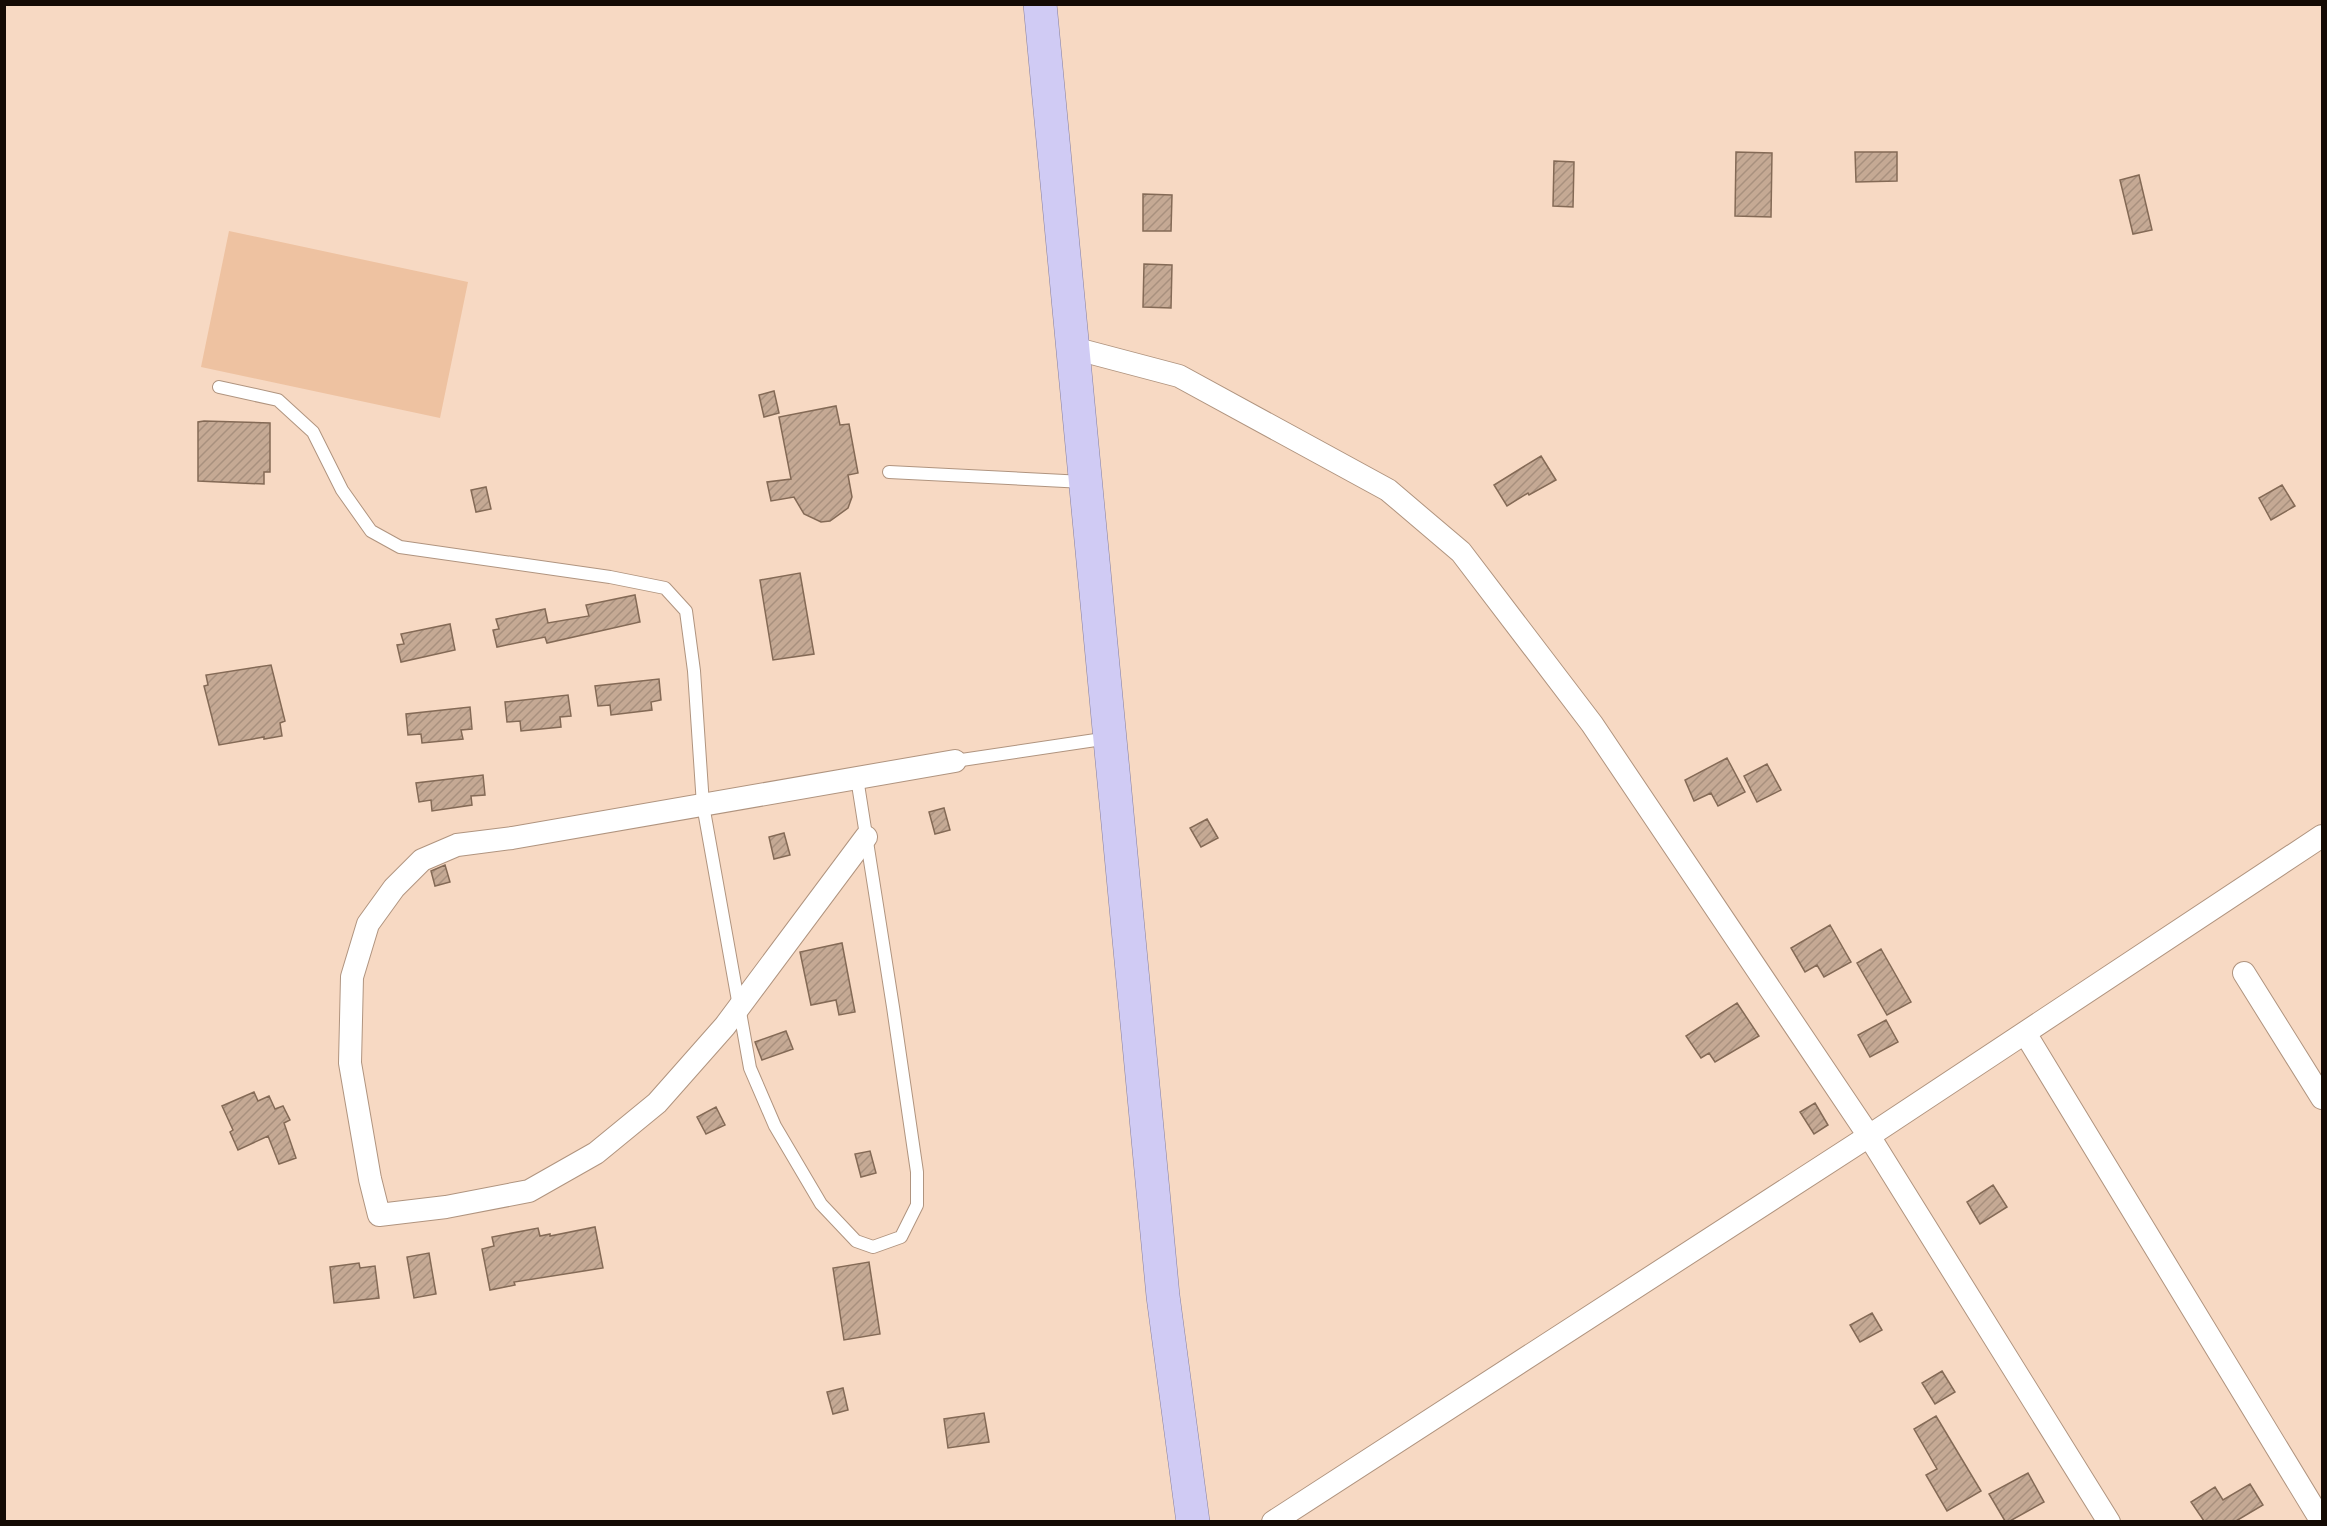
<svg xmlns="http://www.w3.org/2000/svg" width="2327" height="1526" font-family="'Exo 2',sans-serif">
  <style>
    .grass { fill: #eec2a1 }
    .building { fill: url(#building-hatch); stroke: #846a56; stroke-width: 1.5 }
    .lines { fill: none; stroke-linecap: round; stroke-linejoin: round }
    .service-casing { stroke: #b0947f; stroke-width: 14 }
    .minor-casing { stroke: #b0947f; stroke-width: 24 }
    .trunk-casing { stroke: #867f9e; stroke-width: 34 }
    .service { stroke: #fff; stroke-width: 12 }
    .minor { stroke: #fff; stroke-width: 22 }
    .trunk { stroke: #d0cbf4; stroke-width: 33 }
  </style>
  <defs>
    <pattern id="building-hatch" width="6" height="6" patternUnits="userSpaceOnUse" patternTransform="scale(1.5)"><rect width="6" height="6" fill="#c5a994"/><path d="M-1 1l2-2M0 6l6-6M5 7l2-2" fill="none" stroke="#a8907e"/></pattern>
  </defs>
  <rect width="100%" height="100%" fill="#f7d9c3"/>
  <path class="grass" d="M229,231L468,282L440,418L201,367Z"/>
  <path class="building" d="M1736,152L1772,153L1771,217L1735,216Z
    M1855,152H1897V181L1856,182Z
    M1554,161L1574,162L1573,207L1553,206Z
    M2139,175L2152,230L2133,234L2120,180Z
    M1143,194L1172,195L1171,231H1143Z
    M1144,264L1172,265L1171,308L1143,307Z
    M774,391L779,413L764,417L759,395Z
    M836,406L840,425L849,424L858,473L848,475L852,497L848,508L830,521L821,522L804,514L794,497L771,501L767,482L791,479L779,417Z
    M204,421L270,423V472H264V484L198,481V422Z
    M1541,456L1556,480L1529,495L1528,493L1507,506L1494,485Z
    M2282,485L2295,506L2271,520L2259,498Z
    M486,487L491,509L476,512L471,490Z
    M800,573L814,654L773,660L760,580Z
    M635,595L640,622L547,643L545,637L497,647L493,630L499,629L496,619L545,609L548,623L589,616L586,605Z
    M450,624L455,650L401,662L397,645L404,644L401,634Z
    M271,665L285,721L280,723L282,736L264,739V737L219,745L204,686L208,685L206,675Z
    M659,679L661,700L651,702L652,710L611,715L610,705L598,706L595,686Z
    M568,695L571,716L560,717L561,727L521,731L520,721L507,722L505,702Z
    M470,707L472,729L461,730L463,739L422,743L421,734L408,735L406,714Z
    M1727,758L1745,792L1718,806L1711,793L1694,801L1685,780Z
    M1767,764L1781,790L1757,802L1744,776Z
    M483,775L485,795L471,796L472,805L432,811L431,800L419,802L416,783Z
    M944,808L950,830L935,834L929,812Z
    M1207,819L1218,838L1201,847L1190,828Z
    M784,833L790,855L774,859L769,837Z
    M445,865L450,882L435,886L431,871Z
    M1830,925L1851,962L1824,977L1817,965L1805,972L1791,948Z
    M842,943L855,1012L839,1015L836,1000L811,1005L800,952Z
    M1881,949L1911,1002L1887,1015L1857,963Z
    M1737,1003L1759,1036L1715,1062L1709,1053L1701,1058L1686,1036Z
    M1886,1020L1898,1042L1870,1057L1858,1035Z
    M786,1031L793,1049L762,1060L755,1042Z
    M254,1092L258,1101L269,1096L275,1109L283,1106L290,1120L284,1123L296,1158L279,1164L268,1136L238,1150L230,1132L233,1130L222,1106Z
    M1815,1103L1828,1125L1814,1134L1800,1112Z
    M716,1107L725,1125L706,1134L697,1117Z
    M870,1151L876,1173L861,1177L855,1154Z
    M1993,1185L2007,1207L1980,1224L1967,1202Z
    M595,1227L603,1268L514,1282L515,1285L490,1290L482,1249L494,1246L492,1237L538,1228L540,1236L550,1234V1236Z
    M429,1253L436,1294L414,1298L407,1257Z
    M869,1262L880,1334L844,1340L833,1268Z
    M359,1263L360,1268L375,1266L379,1298L334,1303L330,1267Z
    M1872,1313L1882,1330L1860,1342L1850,1325Z
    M1942,1371L1955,1392L1935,1404L1922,1383Z
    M843,1388L848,1410L833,1414L827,1392Z
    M984,1413L989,1442L948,1448L944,1419Z
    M1936,1416L1981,1491L1947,1511L1926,1475L1937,1469L1914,1429Z
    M2028,1473L2044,1502L2010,1521H2005L1989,1494Z
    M2250,1484L2263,1505L2236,1521H2204L2191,1502L2215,1487L2223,1500Z"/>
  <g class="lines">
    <g class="service-casing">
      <path id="service" d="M219,387L278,400L313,432L342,490L371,531L400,547L610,577L665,588L686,611L694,671L703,805L750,1068L775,1126L821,1204L856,1241L873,1247L901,1237L917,1205V1172L893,1007L857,778
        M889,472L1084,482
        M955,761L1109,738"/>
    </g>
    <g class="minor-casing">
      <path id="minor" d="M1073,348L1179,376L1388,490L1461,552L1592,724L1869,1136L2109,1522
        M866,837L725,1026L657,1103L596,1153L529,1191L446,1207L379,1215L370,1179L350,1063L352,977L368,924L394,888L422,860L457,845L512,838L955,761
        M2244,973L2322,1098
        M2025,1033L2322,1522
        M1273,1522L1869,1136L2322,836"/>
    </g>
    <g class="trunk-casing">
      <path id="trunk" d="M1040,4L1163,1296L1193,1522"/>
    </g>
    <use href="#service" class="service"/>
    <use href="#minor" class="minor"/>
    <use href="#trunk" class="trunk"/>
  </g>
  <rect width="2327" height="1526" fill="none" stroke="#140a04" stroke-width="12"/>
</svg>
